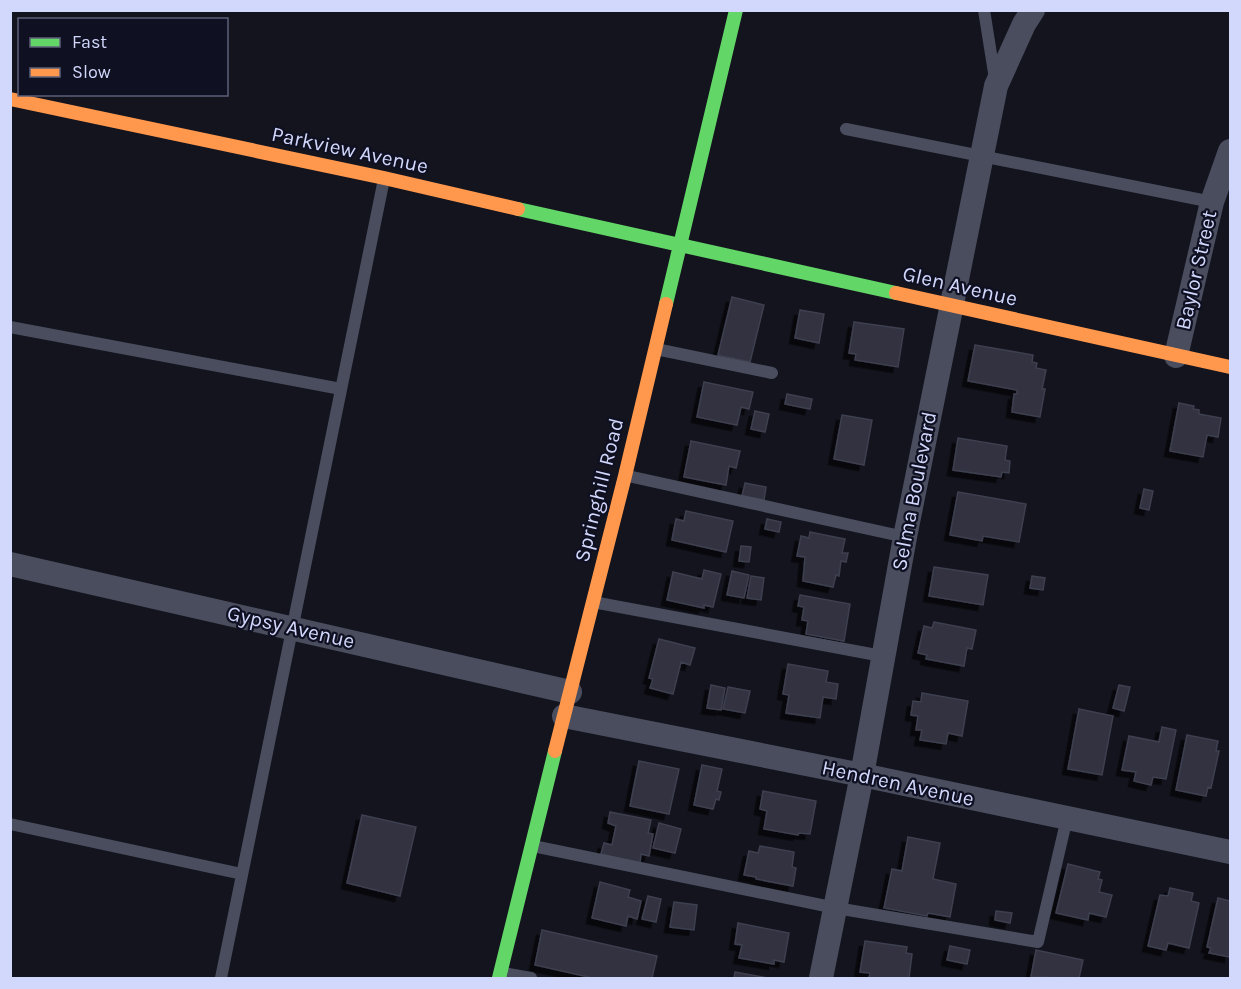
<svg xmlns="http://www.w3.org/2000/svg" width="1241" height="989" font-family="Karla,sans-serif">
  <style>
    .building { fill: #31323f; stroke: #3e3f50; stroke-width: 1.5; filter: url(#shadow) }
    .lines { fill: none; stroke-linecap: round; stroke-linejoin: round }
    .lane { stroke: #494d5e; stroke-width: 12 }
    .street { stroke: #494d5e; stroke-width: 24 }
    .fast { stroke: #63d668; stroke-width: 14 }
    .slow { stroke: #ff974d; stroke-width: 14 }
    .labels { text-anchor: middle; stroke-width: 4.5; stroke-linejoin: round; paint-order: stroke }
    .street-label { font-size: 21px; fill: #d2d7fc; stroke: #0f1021 }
  </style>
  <defs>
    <filter id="shadow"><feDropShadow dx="-5.5" dy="5.5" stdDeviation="0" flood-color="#0009"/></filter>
  </defs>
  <rect width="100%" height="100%" fill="#13141d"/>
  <path class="building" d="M732,297L764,305L750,362L718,355Z
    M800,310L824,314L819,343L795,338Z
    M854,322L904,329L898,367L855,360L856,354L849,353Z
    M975,345L1033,355L1032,362L1037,363L1036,368L1046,370L1042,389H1045L1040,417L1012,412L1014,394H1017V390L968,381Z
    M704,382L753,392L749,409L741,407L737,425L697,417Z
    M787,394L812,399L810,409L785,404Z
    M1179,403L1194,406L1193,409L1199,410V414L1221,418L1218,437L1207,435L1203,457L1170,451Z
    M755,411L769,414L765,432L751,429Z
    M842,415L872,420L864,465L834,459Z
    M958,438L1007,446L1005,460L1010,461L1009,473L1002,472L1001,477L953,470Z
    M691,441L740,451L736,468L729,466L726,485L684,477Z
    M745,483L766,487L764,500L742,496Z
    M1144,489L1153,491L1149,510L1140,508Z
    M958,492L1026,504L1019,542L983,536L982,541L950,535Z
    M686,511L733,521L726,552L672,540L676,519L684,521Z
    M767,519L781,522L779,532L765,529Z
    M810,532L845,539L842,553H848L846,562L841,561L839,576L836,575L833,587L803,581L805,557L797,556L801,536L809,538Z
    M741,546L751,547L749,562L739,561Z
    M934,567L988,575L983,605L929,596Z
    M704,570L721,574L713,607L704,605V608L667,600L673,572L702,579Z
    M732,571L749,575L744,598L727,595Z
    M751,576L764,578L761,600L747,598Z
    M1032,576L1045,578L1043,590L1030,588Z
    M800,595L850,604L844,641L806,634L808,621L802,620L804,607L798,606Z
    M934,622L976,630L972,649L967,648L964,666L926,659L927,655L918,653L924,626L932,628Z
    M659,639L695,648L690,665L681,662L673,694L650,688L653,679L649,678Z
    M788,664L828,671L826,682L838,684L836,699L823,697L820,718L786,713L789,695L783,694Z
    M711,685L725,688L721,710L707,708Z
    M1119,685L1130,687L1124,711L1113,708Z
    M728,687L750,691L745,713L723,709Z
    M922,693L968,701L962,736L948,733L946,744L920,740L922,730H916L918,716L911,715L913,701L921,702Z
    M1079,709L1113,716L1102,775L1068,769Z
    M1162,727L1176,730L1166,779L1153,777L1151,785L1134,781L1136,772L1122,770L1129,736L1159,742Z
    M1187,735L1218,741L1216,751H1219L1211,788L1208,787L1206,796L1176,790Z
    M639,761L679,769L669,814L630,806Z
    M702,765L722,769L717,791L721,792L719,800L716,799L713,809L694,805Z
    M763,791L816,801L810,834L799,833L798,835L764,829L767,811L760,809Z
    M610,812L651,820L648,833L653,834L649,856L641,854L640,863L601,854L604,843L612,845L616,826L608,823Z
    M362,815L416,827L400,896L347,883Z
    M659,823L681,829L675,853L653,848Z
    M908,837L940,843L933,879L956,884L950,917L928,913L927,916L884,908L892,869L902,871Z
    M760,846L794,852L792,867L796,868L793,886L756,879V877L744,875L749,851L758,853Z
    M1068,864L1100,872L1098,879L1102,880L1099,892L1112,895L1106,917L1089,913L1088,920L1056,913Z
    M600,882L630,890L628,897L641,901L637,919L628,916L626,926L592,918Z
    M1170,888L1193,893L1191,901L1199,903L1189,948L1168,943L1166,950L1148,946L1160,895L1168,896Z
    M648,896L661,899L656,922L642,919Z
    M1218,898L1230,901V957L1209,953L1211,948L1207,947Z
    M674,902L697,905L694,930L670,927Z
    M996,911L1012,913L1010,923L995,920Z
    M738,923L789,933L784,962L774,960V964L739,958L742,945L735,944Z
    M542,930L657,956L652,978H593L535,965Z
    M865,941L907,947L906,953L912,954L909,978H869L870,973L860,972Z
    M950,946L970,950L967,964L947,960Z
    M1036,950L1083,960L1079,978L1031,977Z
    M735,972L768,978H734Z"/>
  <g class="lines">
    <path class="lane" d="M984,10L995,79
      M846,129L1212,202
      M10,327L341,389
      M656,349L772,373
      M628,476L905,537
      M593,602L882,656
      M10,824L242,874
      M533,846L836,908L1038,942L1067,818
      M503,973L531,978
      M221,978L384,179"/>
    <path class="street" d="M1176,356L1212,202L1230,151
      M10,564L570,692
      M564,716L862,775L1230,852
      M821,978L862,775L905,537L996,86L1024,24L1033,10"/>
    <path class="fast" d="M518,209L896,293
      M666,304L736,10
      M499,978L555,751"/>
    <path class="slow" d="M10,99L384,178L518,209
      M896,293L1230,367
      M555,751L625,476L666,304"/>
  </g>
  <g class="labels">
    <g class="street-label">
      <text transform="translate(350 150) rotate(12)" y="7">Parkview Avenue</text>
      <text transform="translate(1196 270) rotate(-77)" y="7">Baylor Street</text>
      <text transform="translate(960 286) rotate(13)" y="7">Glen Avenue</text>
      <text transform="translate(599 490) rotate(-76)" y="7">Springhill Road</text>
      <text transform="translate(914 491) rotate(-79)" y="7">Selma Boulevard</text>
      <text transform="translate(291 627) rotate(13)" y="7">Gypsy Avenue</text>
      <text transform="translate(898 783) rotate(12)" y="7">Hendren Avenue</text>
    </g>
  </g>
  <rect width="1241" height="989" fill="none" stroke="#d2d7fc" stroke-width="24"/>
  <rect x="18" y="18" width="210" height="78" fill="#0f1021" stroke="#5d6079" stroke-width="1.5"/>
  <rect x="30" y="38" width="30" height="9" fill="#63d668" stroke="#5d6079" stroke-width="1.5"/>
  <text x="72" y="48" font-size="18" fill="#d2d7fc">Fast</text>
  <rect x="30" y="68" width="30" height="9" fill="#ff974d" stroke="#5d6079" stroke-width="1.5"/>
  <text x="72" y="78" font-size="18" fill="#d2d7fc">Slow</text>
</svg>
